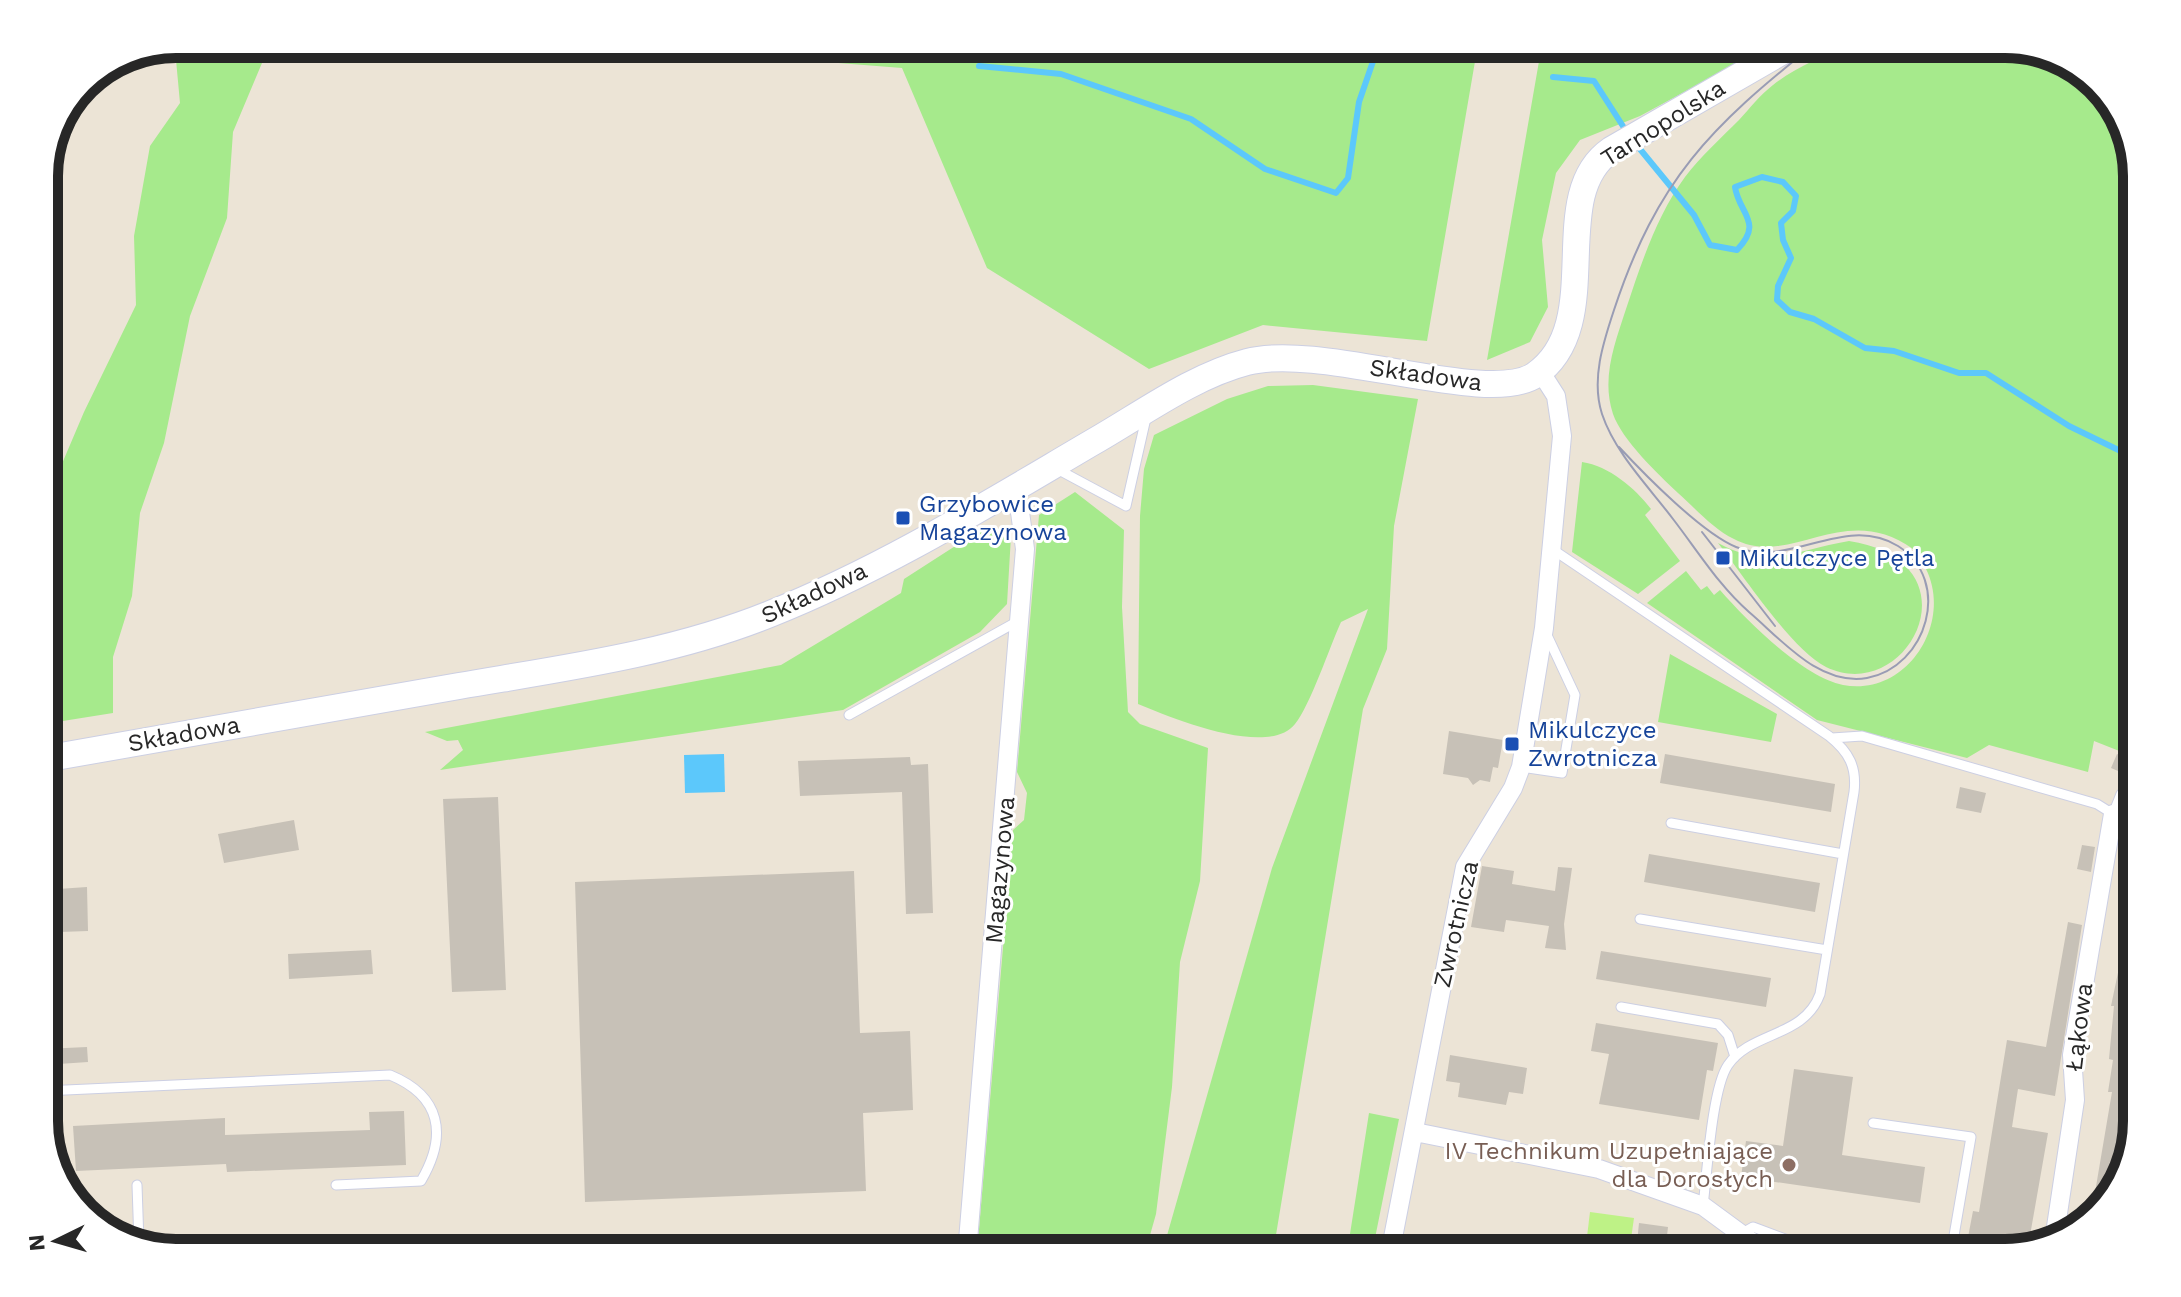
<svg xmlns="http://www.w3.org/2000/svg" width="2181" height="1297" font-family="'Work Sans',sans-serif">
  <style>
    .green { fill: #a6ea8c }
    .pitch { fill: #bef286 }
    .water { fill: #5cc8fb }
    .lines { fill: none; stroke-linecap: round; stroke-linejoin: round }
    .stream { stroke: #5cc8fb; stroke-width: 6 }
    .building { fill: #c7c1b7 }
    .lane-casing { stroke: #cccfe3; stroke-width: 11 }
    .street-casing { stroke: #cccfe3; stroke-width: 20 }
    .secondary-casing { stroke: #cccfe3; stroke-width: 28 }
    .lane { stroke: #fff; stroke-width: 9 }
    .street { stroke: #fff; stroke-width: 18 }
    .secondary { stroke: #fff; stroke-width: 26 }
    .tram { stroke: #999cb4; stroke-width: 2 }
    .transit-dot { fill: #1a4fb4; stroke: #fff; stroke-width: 3 }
    .education-dot { fill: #8d6e63; stroke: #fff; stroke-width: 3 }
    .labels { text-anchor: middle; stroke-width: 6; stroke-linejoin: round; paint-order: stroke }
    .street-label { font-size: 24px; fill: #272727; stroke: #fff }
    .transit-label { font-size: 24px; fill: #164399; stroke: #fff; text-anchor: start }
    .education-label { font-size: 24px; fill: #785e54; stroke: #fff; text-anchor: end }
    .rim { fill: none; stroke: #272727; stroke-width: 10 }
  </style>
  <rect width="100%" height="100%" fill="#ece4d6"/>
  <path class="green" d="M176,44H270L233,132L227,218L190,316L164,443L140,513L132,596L113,657V713L44,724V506L84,412L136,305L134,236L150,146L180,103L175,49L169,47Z
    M595,44H1478L1427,341L1263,325L1149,369L987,268L902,68Z
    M1542,44H1773L1640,116L1580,140L1556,173L1542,240L1548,307L1530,342L1487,360Z
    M1847,44L1867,55L1878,44H2005L2071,62L2119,110L2137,168V758L2094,741L2088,772L1989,745L1967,758L1817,720L1647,603L1686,571L1701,590L1707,586L1714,595L1720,590C1747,621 1803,677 1843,685C1907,697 1953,623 1926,569C1922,561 1920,554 1913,549C1844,499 1790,569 1734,539C1713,529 1695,508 1678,493C1658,474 1622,440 1613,414C1601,378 1615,343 1626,309C1641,264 1657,215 1685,177C1701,156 1721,138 1739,120C1750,108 1760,95 1773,85C1794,68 1823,57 1847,44Z
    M1313,385L1418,399L1394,526L1387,649L1363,709L1273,1253H1162L1272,868L1368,609L1341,622C1330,646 1310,706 1295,724C1268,758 1172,718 1138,704L1140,516L1144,469L1154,435L1227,399L1268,386Z
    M1582,462C1609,466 1635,488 1651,509L1645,515L1680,561L1638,594L1572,552Z
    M1075,492L1124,530L1122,607L1128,712L1140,724L1208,748L1200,881L1180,962L1172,1087L1156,1214L1145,1253H977L1013,830L1024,820L1027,793L1017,772L1039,515Z
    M994,529L1011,536L1007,604L980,632L843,710L440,770L463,750L458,740L447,741L425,732L781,665L901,593L904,579L977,532Z
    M1849,541C1982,562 1908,707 1826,667C1792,650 1743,575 1718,543C1768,570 1796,550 1849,541Z
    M1670,654L1777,714L1771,742L1658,722Z
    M1369,1113L1399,1119L1372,1253H1347Z"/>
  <path class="pitch" d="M1590,1212L1634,1218L1629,1253H1585Z"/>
  <path class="water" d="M724,754L725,792L685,793L684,755Z"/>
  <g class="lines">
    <path class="stream" d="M1434,44L1464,55
      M979,66L1061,74L1191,119L1265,169L1336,193L1348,178L1359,102L1379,44
      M1553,77L1594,81L1628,134
      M1635,143L1694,215L1710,245L1737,250C1764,222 1739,214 1735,187L1762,177L1783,182L1796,196L1793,211L1781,223L1783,240L1791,258L1778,286L1777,300L1790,312L1814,319L1865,348L1894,351L1959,373H1986L2069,426L2137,459"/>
  </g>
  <path class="building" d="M1449,731L1503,740L1498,768L1493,767L1490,782L1480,780L1473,785L1468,778L1443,774Z
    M1665,754L1835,784L1831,812L1660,783Z
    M2117,754L2137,762V779L2111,768Z
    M910,757L911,765L928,764L933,913L906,914L902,792L800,796L798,761Z
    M1960,787L1986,793L1981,813L1956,808Z
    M498,797L506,990L452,992L443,799Z
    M294,820L299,850L224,863L218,834Z
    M2082,845L2095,847L2091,872L2077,869Z
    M1649,854L1820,883L1815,912L1644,882Z
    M1482,866L1514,871L1512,884L1555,891L1558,867L1572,868L1564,924L1566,950L1545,948L1549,926L1506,920L1504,932L1471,927Z
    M854,871L860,1033L910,1031L913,1110L863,1113L866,1191L585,1202L575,882Z
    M87,887L88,931L60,932L58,889Z
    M2129,920L2137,921V1121L2119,1187L2091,1216L2112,1092H2108L2113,1060L2109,1059L2114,1006H2111Z
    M2068,922L2082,925L2055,1096L2018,1089L2012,1127L2048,1133L2028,1247L2005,1253H1965L1973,1211L1979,1212L2007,1040L2046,1047Z
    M371,950L373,974L289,979L288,954Z
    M1601,951L1771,978L1766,1007L1596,979Z
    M1596,1023L1718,1043L1713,1071L1707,1070L1699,1120L1599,1104L1609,1054L1591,1051Z
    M87,1047L88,1062L44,1065V1049Z
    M1450,1055L1527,1068L1523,1094L1509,1092L1506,1105L1458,1097L1460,1083L1446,1081Z
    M1794,1069L1853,1077L1842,1155L1925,1167L1920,1203L1741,1177L1746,1141L1783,1146Z
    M404,1111L406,1165L227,1172L226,1164L76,1171L73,1126L225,1118V1135L370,1130L369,1112Z
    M1639,1223L1668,1227L1665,1253H1636Z
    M500,1238L501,1253H440V1240Z"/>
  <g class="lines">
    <g class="lane-casing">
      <path id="lane" d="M1057,469L1126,506L1146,418
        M1552,549L1829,736C1849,752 1857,767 1854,792L1820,994C1804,1038 1751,1031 1728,1065C1712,1088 1707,1174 1703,1206
        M849,715L1020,620
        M1832,738L1862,736L2097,804L2113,814L2121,794L2137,788
        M1521,767L1562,773L1575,695L1546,633
        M1671,823L1843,854
        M1640,919L1827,950
        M1621,1007L1718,1024L1728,1035L1735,1057
        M44,1091L390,1075C441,1096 448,1135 421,1181L336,1185
        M1873,1123L1971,1137L1951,1253
        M137,1185L139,1243
        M1739,1235L1753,1227L1823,1253"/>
    </g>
    <g class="street-casing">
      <path id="street" d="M1415,1132L1599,1169L1703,1206L1767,1253
        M2054,1240L2075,1100L2072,1055L2113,814
        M967,1253L1025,549L1020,512L1009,490
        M1390,1253L1465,867L1513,788L1521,767L1544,628L1562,436L1556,396L1540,371"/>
    </g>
    <g class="secondary-casing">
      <path id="secondary" d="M44,759C183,735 321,710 459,686C564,668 671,654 770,614C883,569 989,503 1093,442C1142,414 1193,376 1247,362C1321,342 1488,407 1535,375C1609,324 1544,196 1611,150L1795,44"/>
    </g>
    <use href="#lane" class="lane"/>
    <use href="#street" class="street"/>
    <use href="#secondary" class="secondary"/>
    <path class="tram" d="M1619,447C1645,475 1702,533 1736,547C1790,569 1844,513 1898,546C1953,581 1927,667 1867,678C1819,686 1782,640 1749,612C1719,586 1697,550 1673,519C1649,487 1615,453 1602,414C1591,380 1603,343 1614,310C1657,180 1710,127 1815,44
      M1702,532L1775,626"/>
  </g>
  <g class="transit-dot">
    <rect x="895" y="510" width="16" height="16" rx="4"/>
    <rect x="1715" y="550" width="16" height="16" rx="4"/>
    <rect x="1504" y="736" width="16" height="16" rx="4"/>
  </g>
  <circle class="education-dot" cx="1789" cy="1165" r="8"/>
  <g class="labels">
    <g class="street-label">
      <text transform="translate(1663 123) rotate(-32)" y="8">Tarnopolska</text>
      <text transform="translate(1426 375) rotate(8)" y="8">Składowa</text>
      <text transform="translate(814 593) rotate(-25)" y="8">Składowa</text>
      <text transform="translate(184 734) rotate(-10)" y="8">Składowa</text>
      <text transform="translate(1000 870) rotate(-85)" y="8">Magazynowa</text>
      <text transform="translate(1456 924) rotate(-77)" y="8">Zwrotnicza</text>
      <text transform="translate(2079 1027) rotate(-83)" y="8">Łąkowa</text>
    </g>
    <g class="transit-label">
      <text x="919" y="512">Grzybowice<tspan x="919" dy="28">Magazynowa</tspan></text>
      <text x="1739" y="566">Mikulczyce Pętla</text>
      <text x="1528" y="738">Mikulczyce<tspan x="1528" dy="28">Zwrotnicza</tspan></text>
    </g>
    <g class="education-label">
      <text x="1773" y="1159">IV Technikum Uzupełniające<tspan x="1773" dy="28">dla Dorosłych</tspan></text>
    </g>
  </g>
  <path d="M0 0H2181V1297H0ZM176 58H2005A118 118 0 0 1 2123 176V1121A118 118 0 0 1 2005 1239H176A118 118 0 0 1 58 1121V176A118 118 0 0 1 176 58Z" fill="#fff" fill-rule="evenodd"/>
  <path class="rim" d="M176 58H2005A118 118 0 0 1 2123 176V1121A118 118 0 0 1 2005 1239H176A118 118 0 0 1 58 1121V176A118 118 0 0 1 176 58Z"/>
  <g transform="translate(56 1241) rotate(265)" stroke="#ffffff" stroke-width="6" paint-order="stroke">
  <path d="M0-6L14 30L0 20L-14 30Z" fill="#272727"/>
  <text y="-12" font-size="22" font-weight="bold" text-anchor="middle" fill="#272727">N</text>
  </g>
</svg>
